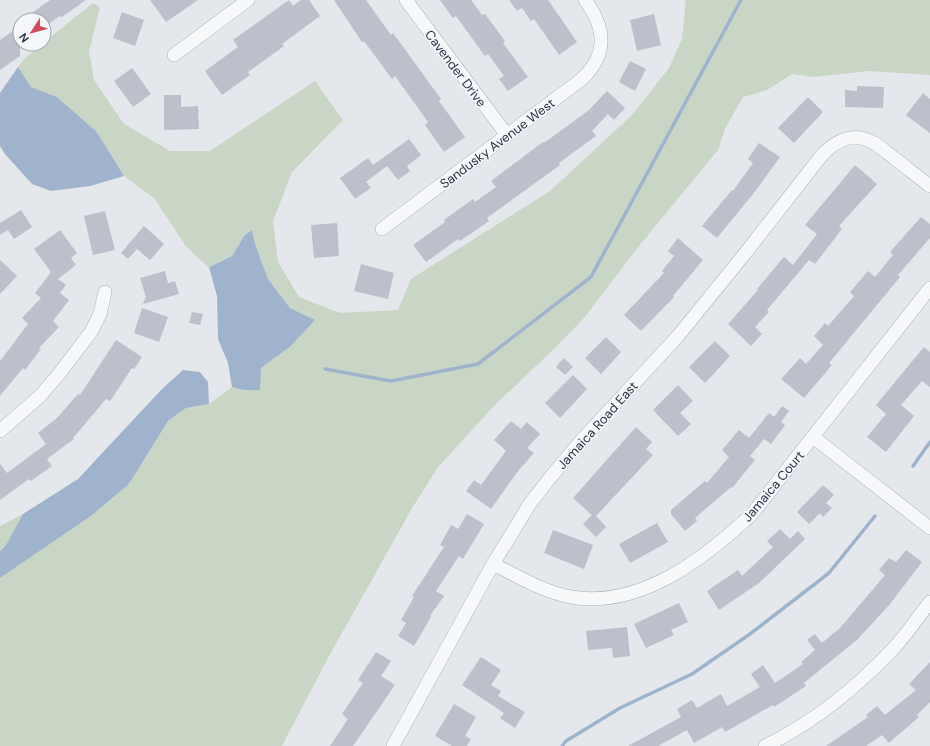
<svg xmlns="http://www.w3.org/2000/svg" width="930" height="746" font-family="'DM Sans',sans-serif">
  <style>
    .green { fill: #c9d6c5 }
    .water { fill: #9fb4cc }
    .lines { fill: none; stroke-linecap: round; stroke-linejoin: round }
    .stream { stroke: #9fb4cc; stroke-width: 3.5 }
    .building { fill: #bbc0ca }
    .minor-casing { stroke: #a9aeb7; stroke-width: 14 }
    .minor { stroke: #f7f8fa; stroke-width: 13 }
    .labels { text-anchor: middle; stroke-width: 3.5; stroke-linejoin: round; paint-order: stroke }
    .street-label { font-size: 13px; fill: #2b3445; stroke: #f4f6f9 }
  </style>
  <rect width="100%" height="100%" fill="#e4e7ec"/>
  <path class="green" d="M686,0H930V75L868,71L814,77L792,74L767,90L743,97L725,129L718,150L639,246L584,318L555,348L494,406L438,467L411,510L328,658L282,746H0V578L91,516L129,484L168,421L186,408L209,404L232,387L243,390L261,368L291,346L315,320L290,308L268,279L255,244L252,231L244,236L232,256L208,267L186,246L154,198L124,176L97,132L57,97L31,87L18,67L26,57L42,44H44V42L93,3L100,7L89,52L94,80L124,124L170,151H210L315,81L343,120L292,172L273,221L278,262L299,297L340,313L398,310L411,279L550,191L633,114L669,68L682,39Z
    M23,514L6,545L0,551V526Z"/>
  <path class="water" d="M18,67L31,87L57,97L97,132L124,176L90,186L51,191L32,184L5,154L0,146V93Z
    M252,230L255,244L268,279L290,308L315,320L291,346L261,368L260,390H243L232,387L228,363L218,339L217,296L209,267L232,256L244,236Z
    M183,370L200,372L208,382L209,404L186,408L168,421L129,484L91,516L0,578V551L6,545L23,514L78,479L162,389Z"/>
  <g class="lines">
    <path class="stream" d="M325,369L391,381L478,364L591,277L741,0
      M913,466L930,442
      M562,746L566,741L620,708L692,674L750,634L829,573L875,516"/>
  </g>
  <path class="building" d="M50,0H86L62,17L60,16L44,27V20H22Z
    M150,0H198L166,22Z
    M289,0L293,6L301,0H309L320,16L282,44L284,46L248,72L250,75L222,95L205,71L238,47L233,40Z
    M334,0H366L391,35L393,33L441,99L439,101L465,137L444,152L425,125L428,122L395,76L392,79L364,41L362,42Z
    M440,0H471L482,15L485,14L505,41L503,43L528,77L508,91L499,79L504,76L488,54L485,56L456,16L453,18Z
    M509,0H548L577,42L559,55L534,19L531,21L522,8L517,11Z
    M122,12L144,20L135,46L113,38Z
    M654,14L661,45L637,51L630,20Z
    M20,26V56L0,70V40Z
    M630,61L646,69L635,91L619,82Z
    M132,68L151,94L133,107L114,81Z
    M857,86L884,87L883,108L845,107V90L857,91Z
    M607,91L625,108L614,120L608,114L592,131L596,136L559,163L560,165L487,218L489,221L460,241L458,239L426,262L413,245L445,222L444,220L473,199L475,202L496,187L491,181L543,142L544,143L589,110Z
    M923,93L930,99V133L906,115Z
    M164,95H181V107L198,106L199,129L164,130Z
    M808,97L823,112L794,143L778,128Z
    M409,139L421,155L407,166L410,171L398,180L387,166L366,182L371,188L355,199L340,178L368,158L373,165Z
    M759,143L780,157L757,189L717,238L702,226L732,190L733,191L753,163L748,159Z
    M855,165L877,184L839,226L842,229L815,264L809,260L767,310L769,312L755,327L762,334L751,346L728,324L758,290L757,289L784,257L793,265L817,234L805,225Z
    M21,210L32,227L14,239L8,230L0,235V223Z
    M105,211L115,250L93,255L84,216Z
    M921,217L930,224V238L898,275L900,277L829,363L832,365L804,398L781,379L800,358L806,364L823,345L814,336L825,323L828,326L854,296L850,292L868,271L875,277L893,255L890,252Z
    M337,223L339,256L314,258L311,225Z
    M144,226L164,244L150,260L137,249L128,259L121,253Z
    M60,230L77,253L71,258L76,265L58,279L66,285L60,293L69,300L53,321L59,327L39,348L41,349L25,370L23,368L0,396V361L28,324L22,318L41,298L35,293L51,272L34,249Z
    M678,238L703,260L673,296L674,297L641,331L624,315L664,273L662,271L674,256L668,251Z
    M0,260L17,276L0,294Z
    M361,264L394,273L388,299L354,291Z
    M165,271L168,283L175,281L179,294L143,304L146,297L140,278Z
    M142,308L168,317L159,342L134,333Z
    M192,312L203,314L200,325L189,323Z
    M606,337L621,352L601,374L585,358Z
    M116,340L142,357L134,369L132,368L110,401L106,399L73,438L74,439L47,459L52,466L31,481L29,479L0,500V464L7,473L46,444L38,433L57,418L78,394L80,395Z
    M715,341L730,356L705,383L689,367Z
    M924,347L930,352V387L922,381L901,405L914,416L886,452L867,437L886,414L876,405Z
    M564,358L573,367L565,375L556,367Z
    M573,375L587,389L560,418L545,403Z
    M678,385L693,401L680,413L691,424L678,436L653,410Z
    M782,406L789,411L781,422L785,425L771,444L764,439L750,456L755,460L732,488L731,487L695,518L697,521L685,531L671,514V510L705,481L707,483L729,457L722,450L739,430L749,438L769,413L774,417Z
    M511,421L521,429L527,422L540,434L527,448L534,453L518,471L491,509L466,491L474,480L481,485L506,451L494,440Z
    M636,427L652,442L646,449L653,455L596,516L606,527L596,537L583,524L592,515L573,498Z
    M823,485L834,495L826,503L832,508L823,517L820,513L809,524L797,512Z
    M467,514L484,524L463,559L459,556L436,591L444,596L430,616L431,617L414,646L398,636L406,623L401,620L414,597L412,596L444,547L440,545L451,525L458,529Z
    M657,523L668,542L630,563L619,544Z
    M780,529L790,539L798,531L805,539L759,583L719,610L707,591L738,570L742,576L773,547L767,541Z
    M553,530L593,545L584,569L544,553Z
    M906,550L922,562L890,604L858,639L804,683L806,686L774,707L773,705L725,732L722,727L694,743L687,730L658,746H628L681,717L677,709L692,700L697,708L721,694L727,706L760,687L751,674L763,665L775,683L803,664L801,662L815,650L807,640L815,634L822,643L840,628L885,575L879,570L889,558L896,562Z
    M679,603L688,622L671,630L674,635L646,648L634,624Z
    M627,627L630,656L613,658L612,648L588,650L586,631Z
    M376,652L391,661L381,676L395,685L353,746H330L348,719L342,714L363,683L358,680Z
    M481,657L501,670L491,685L501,691L498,696L525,712L515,728L500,718L504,713L462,685Z
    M930,662V702L917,715L919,717L889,743L882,735L866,746H826L868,717L866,715L877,706L885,715L916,690L909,684Z
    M454,704L476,717L465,736L471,739L467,746H452L435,736Z"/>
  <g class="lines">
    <g class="minor-casing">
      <path id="minor" d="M406,0L507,135
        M174,55L248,0
        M382,229L582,79C608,54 606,28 585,0
        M0,431L40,396L59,374L91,332L100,314L105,292
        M813,437L930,528
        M493,564C518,576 543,592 571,597C640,609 705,558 752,514L930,288
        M393,746L493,564L529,505L549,479L580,442L678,336L743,256L822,155C836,140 855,131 874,143C881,147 887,153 894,158C906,167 918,177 930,186
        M765,746C813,723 857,687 894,648C907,634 918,617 930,602"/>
    </g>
    <use href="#minor" class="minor"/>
  </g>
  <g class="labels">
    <g class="street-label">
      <text transform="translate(456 68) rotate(53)" y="5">Cavender Drive</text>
      <text transform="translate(497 143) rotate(-37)" y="5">Sandusky Avenue West</text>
      <text transform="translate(597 425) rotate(-48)" y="5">Jamaica Road East</text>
      <text transform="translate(773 486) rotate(-50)" y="5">Jamaica Court</text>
    </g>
  </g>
  <g transform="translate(32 32) rotate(234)"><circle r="19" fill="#f4f6f9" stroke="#a4a8b1"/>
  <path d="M0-3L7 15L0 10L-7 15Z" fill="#d1495b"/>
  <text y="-6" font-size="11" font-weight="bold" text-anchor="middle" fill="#2b3445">N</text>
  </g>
</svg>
